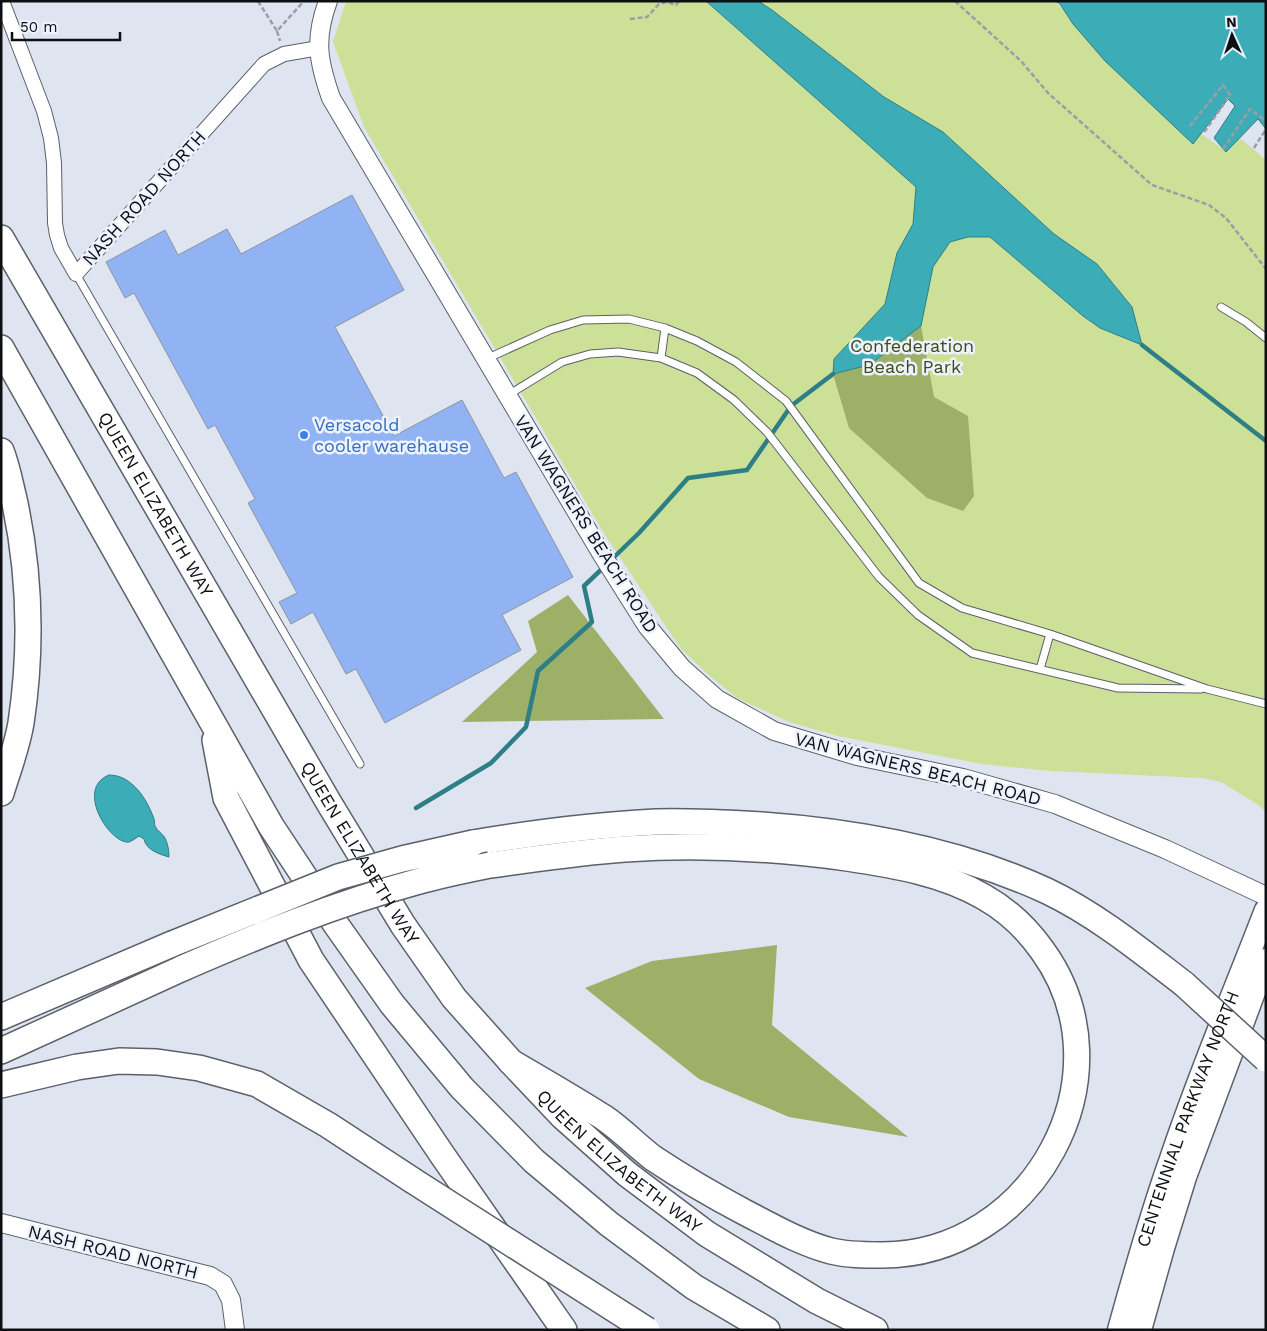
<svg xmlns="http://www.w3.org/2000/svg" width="1267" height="1331" font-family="'Work Sans',sans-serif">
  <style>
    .green { fill: #cce098 }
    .forest { fill: #9cb067 }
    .water { fill: #3cadb7; stroke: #2e7e86 }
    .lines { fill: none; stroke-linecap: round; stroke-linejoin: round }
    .stream { stroke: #2e7e86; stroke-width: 4.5 }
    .building { fill: #91b2f3; stroke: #8f949e }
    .service-casing { stroke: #5b606a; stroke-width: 9 }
    .minor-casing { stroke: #5b606a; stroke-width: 16 }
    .tertiary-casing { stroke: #5b606a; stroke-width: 20 }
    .primary-casing { stroke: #5b606a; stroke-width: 25 }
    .motorway-casing { stroke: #5b606a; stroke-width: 28 }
    .path { stroke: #9a9fa7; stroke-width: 2.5; stroke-dasharray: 5 2.5; stroke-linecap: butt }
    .service { stroke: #fff; stroke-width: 7 }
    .minor { stroke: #fff; stroke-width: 14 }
    .tertiary { stroke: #fff; stroke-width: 18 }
    .primary { stroke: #fff; stroke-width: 22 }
    .motorway { stroke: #fff; stroke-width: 25 }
    .motorway-bridge-casing { stroke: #5b606a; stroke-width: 28; stroke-linecap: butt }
    .motorway-bridge { stroke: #fff; stroke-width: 25 }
    .shop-dot { fill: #3f7fe0; stroke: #ecf2fe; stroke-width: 2 }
    .labels { text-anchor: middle; stroke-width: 5; stroke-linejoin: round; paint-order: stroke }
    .street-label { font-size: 18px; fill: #0d0f13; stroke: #ecf2fe }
    .park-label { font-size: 18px; fill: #3e4a14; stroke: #ecf2fe }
    .shop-label { font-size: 18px; fill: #366cbe; stroke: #ecf2fe; text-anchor: start }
  </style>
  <rect width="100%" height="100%" fill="#dfe5f0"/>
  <path class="green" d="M346,1H1054L1190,126L1223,149L1235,134L1266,160V812L1257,804L1221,782L1202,778L1050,771L981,764L838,736L789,722L737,698L711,677L681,649L605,535L364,127L333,42Z"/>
  <path class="forest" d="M921,326L934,397L968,416L974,496L963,511L927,498L849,428L833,374L869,365Z
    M568,595L664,719L462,722L537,652L528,621Z
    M777,945L772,1025L908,1137L789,1117L699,1079L585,988L652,961Z"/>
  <path class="water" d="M706,1H758L772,10L884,97L943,132L1054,234L1097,264L1132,307L1142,345L1100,328L1083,316L990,237H968L950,242L933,267L921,326L869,365L833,374L834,359L885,304L897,253L913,224L916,187Z
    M1055,1H1266V129L1258,119L1226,152L1214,138L1235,106L1228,99L1193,144L1105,61L1073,24L1060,4Z
    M109,775C132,775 147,799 154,819C155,821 154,824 155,826C157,831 163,834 165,838C168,844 169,851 169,857C159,854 146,850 144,839L139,836C136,838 132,841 129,842C111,845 74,789 109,775Z"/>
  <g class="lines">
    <path class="stream" d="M1142,345L1266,441
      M611,560L639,533L688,478L747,470L791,406L833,374
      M416,808L491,763L526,727L538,671L592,622L584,586L605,566"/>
  </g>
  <path class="building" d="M352,195L404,290L335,327L394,436L462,400L504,478L516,472L573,577L502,615L521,650L385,723L356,669L346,674L313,612L291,624L279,602L297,593L248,503L255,499L215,425L208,429L134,293L125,298L106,262L165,230L178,255L227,229L241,254Z"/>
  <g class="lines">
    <g class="service-casing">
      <path id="service" d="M76,274L360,764
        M1221,307L1246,322L1266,338
        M661,358L665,328
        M486,359L550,330L583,320L629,319L665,328L697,341L736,362L786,401L919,583L962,608L1050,634L1207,689L1266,704
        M508,395L562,362L590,354L618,352L661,358L697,373L734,400L767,432L879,577L918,615L972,653L1118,688L1201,689
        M1040,669L1050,634"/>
    </g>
    <g class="minor-casing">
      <path id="minor" d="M2,1L44,111L51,138L54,163L55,223L57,235L61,248L76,274L264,64L284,54L319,48"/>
    </g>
    <g class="tertiary-casing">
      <path id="tertiary" d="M328,1C314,39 318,61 331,98L601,553L647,626L682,668L717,699L774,731L857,756L963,778L1055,804L1165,849L1266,896
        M1,1223L210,1276L223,1284L231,1300L235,1330"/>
    </g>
    <g class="primary-casing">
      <g id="primary">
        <path id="s1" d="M1119,1330C1135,1272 1151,1215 1171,1159C1199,1075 1234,993 1266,910"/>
        <path d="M1140,1330L1163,1248L1185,1177L1266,960"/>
      </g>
    </g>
    <g class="motorway-casing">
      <g id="motorway">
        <path id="s2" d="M1,238L329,803L403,925L454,998L511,1062L562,1116L627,1174L707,1234L817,1301L875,1330"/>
        <path d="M1,348L271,826L337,926L392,1004L462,1088L534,1161L609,1224L694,1287L767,1330"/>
        <path d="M1,451C7,466 10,483 14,499C30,572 32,649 21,723C17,747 8,770 1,793"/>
        <path d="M215,740L226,798L311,960L443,1156L564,1330"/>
        <path d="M473,843C533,833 595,825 656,822C691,821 727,823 762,825C859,832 958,850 1047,891C1097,915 1141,951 1184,984"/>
        <path d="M490,865C535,859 580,852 625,849C699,844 774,848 847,858C894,865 943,873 984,897C1007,910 1027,929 1042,950C1133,1075 1033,1256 881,1255C864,1255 847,1255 831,1251C801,1243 773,1227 746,1213C714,1196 683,1178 653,1158C636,1145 621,1129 603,1117C573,1098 542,1080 511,1062"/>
        <path d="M1,1017L172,944"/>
        <path d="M1,1051L183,968"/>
        <path d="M1,1085L77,1067L119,1061L157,1062L199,1068L257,1084L328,1125L412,1180"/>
      </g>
    </g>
    <path class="path" d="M258,1L277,31L304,1
      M955,1L1021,61L1048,93L1152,185L1209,205L1226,218L1266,269
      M630,19L647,17L659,4L667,2L676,5L679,1
      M277,31L280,41
      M1190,126L1223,85L1230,95L1203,134
      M1254,148L1266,129
      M1223,149L1250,109L1266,121"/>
    <use href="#service" class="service"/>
    <use href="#minor" class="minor"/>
    <use href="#tertiary" class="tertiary"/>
    <use href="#primary" class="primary"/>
    <use href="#motorway" class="motorway"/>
    <g class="motorway-bridge-casing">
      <path id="motorway-bridge" d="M172,944L338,877L402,859L473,843
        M183,968C259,935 335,904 416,882C440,875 465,870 490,865
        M1184,984L1266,1059
        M412,1180L647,1330"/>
    </g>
    <use href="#motorway-bridge" class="motorway-bridge"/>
  </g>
  <circle class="shop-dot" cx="304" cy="435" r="5"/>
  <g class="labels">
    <g class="street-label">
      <text transform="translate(144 198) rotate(-48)" y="6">NASH ROAD NORTH</text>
      <text dy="6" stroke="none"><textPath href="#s2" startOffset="308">QUEEN ELIZABETH WAY</textPath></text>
      <text transform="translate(586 524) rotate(58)" y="6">VAN WAGNERS BEACH ROAD</text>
      <text transform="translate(918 769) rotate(14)" y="6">VAN WAGNERS BEACH ROAD</text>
      <text dy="6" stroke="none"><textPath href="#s2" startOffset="712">QUEEN ELIZABETH WAY</textPath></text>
      <text dy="6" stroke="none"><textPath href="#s1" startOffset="222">CENTENNIAL PARKWAY NORTH</textPath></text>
      <text dy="6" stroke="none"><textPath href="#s2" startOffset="1118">QUEEN ELIZABETH WAY</textPath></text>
      <text transform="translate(113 1252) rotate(14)" y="6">NASH ROAD NORTH</text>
    </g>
    <g class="park-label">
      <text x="912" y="352">Confederation<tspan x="912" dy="21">Beach Park</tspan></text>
    </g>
    <g class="shop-label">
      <text x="314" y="431">Versacold<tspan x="314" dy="21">cooler warehause</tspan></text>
    </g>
  </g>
  <rect width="1267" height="1331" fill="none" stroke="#0d0f13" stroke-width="5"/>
  <g transform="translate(1232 35) rotate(357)" stroke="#ecf2fe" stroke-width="4" paint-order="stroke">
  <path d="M0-4L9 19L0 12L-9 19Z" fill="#0d0f13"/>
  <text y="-8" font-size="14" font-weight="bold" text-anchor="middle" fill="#0d0f13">N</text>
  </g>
  <path d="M12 32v8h108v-8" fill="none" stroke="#0d0f13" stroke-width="2.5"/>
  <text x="20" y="32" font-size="15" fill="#0d0f13" stroke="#ecf2fe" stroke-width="4" paint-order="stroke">50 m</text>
</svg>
